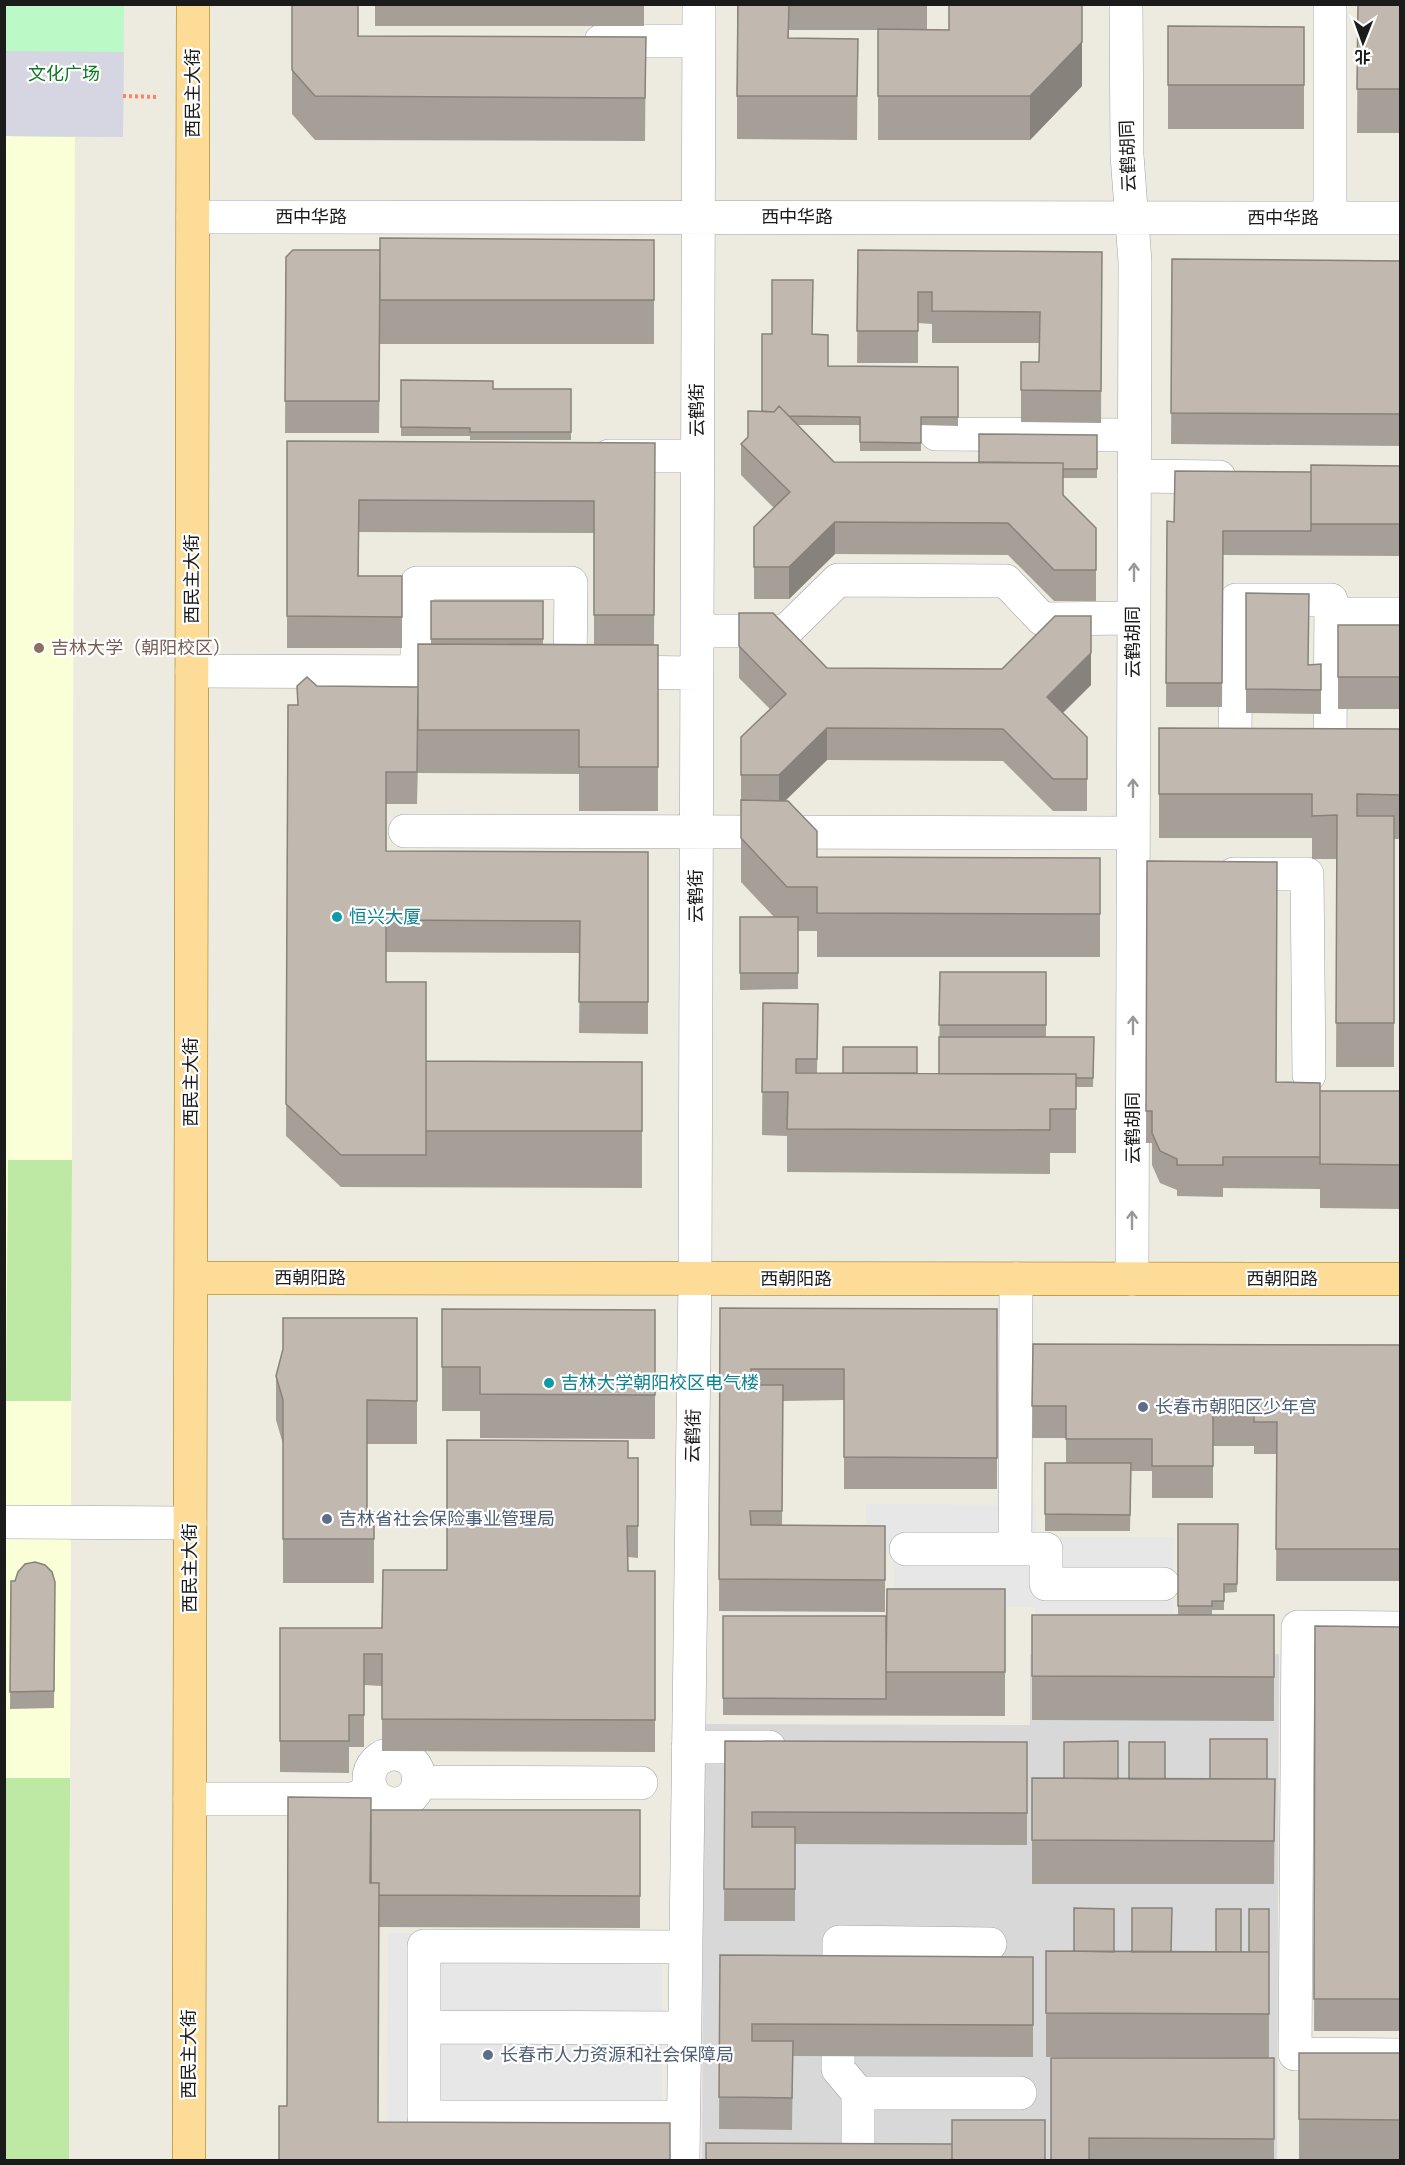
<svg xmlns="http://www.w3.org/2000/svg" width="1405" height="2165" font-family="'Archivo Narrow','Noto Sans SC',sans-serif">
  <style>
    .residential { fill: #d9d8d8 }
    .education { fill: #faffd7 }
    .grass { fill: #bee9a4 }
    .park { fill: #bbf9c7 }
    .parking { fill: #e7e7e7 }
    .plaza { fill: #d6d5e2 }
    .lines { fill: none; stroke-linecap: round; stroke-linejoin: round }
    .minor-casing { stroke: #a2a2a2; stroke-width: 34 }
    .major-casing { stroke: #927200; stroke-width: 34 }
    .path { stroke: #fb8463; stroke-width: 4; stroke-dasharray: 3 3; stroke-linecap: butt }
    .minor { stroke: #fff; stroke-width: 33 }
    .major { stroke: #fcdc96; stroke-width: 33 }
    .wall { fill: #a69f97 }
    .shaded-wall { fill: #87827b }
    .building { fill: #c1b9b0; stroke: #87827b; stroke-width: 1.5 }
    .oneway { stroke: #989898 }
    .education-dot { fill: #8d6e63; stroke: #fff; stroke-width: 2 }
    .culture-dot { fill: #0f9aa8; stroke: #fff; stroke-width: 2 }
    .service-dot { fill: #5c6f8a; stroke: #fff; stroke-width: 2 }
    .labels { text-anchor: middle; stroke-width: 4.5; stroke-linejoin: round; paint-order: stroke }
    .park-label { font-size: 18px; fill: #0a7820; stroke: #fff }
    .street-label { font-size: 18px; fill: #1b1b1b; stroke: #fff }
    .education-label { font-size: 18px; fill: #785e54; stroke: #fff; text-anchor: start }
    .culture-label { font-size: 18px; fill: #0d838f; stroke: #fff; text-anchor: start }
    .service-label { font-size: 18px; fill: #4e5e75; stroke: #fff; text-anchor: start }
  </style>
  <rect width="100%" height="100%" fill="#edeae0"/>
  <path class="residential" d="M1030,1654H1279L1277,2160H702L704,1724L1030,1725Z"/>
  <path class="education" d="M4,136L75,137L69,2160H5Z"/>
  <path class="grass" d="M8,1160H72L71,1401H6Z
    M5,1778H70L69,2160H5Z"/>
  <path class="park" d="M5,5H124L123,137L5,136Z"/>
  <path class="parking" d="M866,1504L1036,1505V1537H1173V1650H1035V1607H894V1552H866Z
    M388,1933H662V2156L387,2155Z"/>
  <path class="plaza" d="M5,51L124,52L123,137L5,136Z"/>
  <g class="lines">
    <g class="minor-casing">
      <path id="minor" d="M1126,4L1127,155L1135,262L1132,1279
        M1330,4V218
        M601,41H698
        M193,217L1400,218
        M936,434L1134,435
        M609,456H697
        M1134,476L1219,477
        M1331,614H1400
        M697,631H786L838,580L1006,581L1042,619L1133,618
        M192,671L463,672
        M417,672V583H571L570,672
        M614,672L696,673
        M1235,746L1236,600H1331L1330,747
        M405,831L1133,833
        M1234,874H1307L1309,1075
        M4,1522L190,1523
        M906,1549H1046V1584H1163
        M1015,1549L1016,1279
        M1400,1628L1298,1627L1295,2054L1400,2055
        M688,1747H769
        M369 1779a25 25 0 1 1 50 0a25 25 0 1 1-50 0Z
        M418,1782L641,1783
        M190,1799H353L372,1791
        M424,2027L684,2028
        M858,2093H1020
        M683,2117H424V1946L686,1947
        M683,2160L695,1278L699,4
        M858,2160V2093L838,2069L839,1942L990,1944"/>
    </g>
    <g class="major-casing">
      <path id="major" d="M191,1278L1400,1279
        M189,2160L193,4"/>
    </g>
    <path class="path" d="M123,96L159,97"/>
    <use href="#minor" class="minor"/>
    <use href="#major" class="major"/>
  </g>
  <path class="wall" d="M292,4L358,36L646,37L645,141L315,140L292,114Z
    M375,4H644V26H375Z
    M737,4H927V30H949L1082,4V86L1030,140H878V30H789V38L858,39L857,140L737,139Z
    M1358,4H1401V133H1357Z
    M1168,26L1304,27V129H1168Z
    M654,240V344H380L379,433H285L286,257L380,250Z
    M858,250L1102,252L1101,423L1021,422V362H1039V343H932V324L918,323V363H857Z
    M1172,259L1401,261V446L1171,444Z
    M812,334L828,366L958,367V426L921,425V451H860V425H798L834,462H979L1097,435V478H1063V495L1096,528V601H1054L1008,555L835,554L789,599H754V527L774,508L741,475V444L748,437L762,411Z
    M401,380L493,389H571V440H470V436H401Z
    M287,441L655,443L654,645H658V811H579V774L418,773V761L417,804H386V851L648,852V1034L579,1033L580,953L386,952V982L426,1074L642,1062V1188L341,1187L286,1136L288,705H297L317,686L418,687L431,644V601H543V644H594V533L359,532V576H402V648H287Z
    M1401,466V556L1223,555L1222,707H1166L1167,521L1174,522L1311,472Z
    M1246,593L1309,665L1321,664V714L1246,713Z
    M739,613L827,668L1091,685L1063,713L1087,737V811H1053L1003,761L827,760L785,800L817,857L1100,858V957H817V931H798V989L740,990V917H774L741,882V737L770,709L739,678Z
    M1338,625H1401V709H1338Z
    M1159,728L1401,729V839H1394V1067H1336L1337,859H1312V838H1159Z
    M1147,861L1276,1082L1320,1104L1401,1091V1209L1320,1208V1174V1189L1223,1188V1197L1177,1196V1190L1160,1183L1152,1165V1143H1146Z
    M940,972H1046V1037H1094L1093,1087H1076V1153H1050V1174L787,1172V1136L762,1135L763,1003L818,1004L817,1073L939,1074Z
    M720,1308L997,1309V1489H844V1400L783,1401L782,1526H885V1612L719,1611Z
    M442,1309L655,1310V1439L480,1438V1411H442Z
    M417,1318V1444H367V1512H374V1583H283V1444L276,1420V1376Z
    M1033,1344L1401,1345V1581H1276L1277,1454H1254V1446H1213V1498H1152V1471H1131L1130,1531H1045V1463H1066V1438H1032Z
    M628,1458L638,1490V1558L628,1557V1571H655V1752L382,1751V1686L364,1685V1747H349V1773L280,1772V1628H382L447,1570Z
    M1178,1524H1238L1237,1592L1224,1593V1610H1212V1615H1178Z
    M11,1581L55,1582L54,1708L10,1709Z
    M1005,1589V1716L723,1715V1616H886Z
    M1032,1615H1274V1721L1032,1720Z
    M1315,1626L1401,1627V2031H1314Z
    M725,1741L1027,1742V1845L795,1844V1921H724Z
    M1032,1778L1275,1779L1274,1884H1032Z
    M371,1810H640V1928L379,1927L279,2160Z
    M1269,1909V2058L1046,2057V1951L1249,1952Z
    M720,1955L1033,1957V2057L793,2056L792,2130L719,2129Z
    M1299,2053H1401V2160H1299Z
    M1051,2058H1274V2160H1051Z"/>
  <path class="shaded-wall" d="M1082,4V86L1030,140V96Z
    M835,522V554L789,599V567Z
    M1091,616V685L1047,728V697Z
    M827,728V760L779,807V775Z"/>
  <path class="building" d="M292,4H358V36L646,37L645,98L315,96L292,70Z
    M738,4L789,5L788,38L858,39L857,96H737Z
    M766,4H927V5H766Z
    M949,4H1082V42L1030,96H878V29L949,30Z
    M1358,4H1401V89H1357Z
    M1168,26L1304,27V85H1168Z
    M380,238L654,240V300H380Z
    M293,250H380L379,401H285L286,257Z
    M858,250L1102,252L1101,391L1021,390V362H1039L1040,312L932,311V292H918V331H857Z
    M1172,259L1401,261V414L1171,413Z
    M772,280H813L812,334L828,335V366L958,367V417H921V443L860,442V417L789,416L779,406L774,412L762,411V334H772Z
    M401,380L493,381V389H571V432H470V428L401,427Z
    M779,406L834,462L1063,463V495L1096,528V570H1054L1008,523L835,522L789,567H754V527L790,492L741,444L748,437V411L774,412Z
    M979,434L1097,435V469H1063V463L979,462Z
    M287,441L655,443L654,615H594V501L359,500L358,576H402V617L287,616Z
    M1311,465L1401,466V524H1311Z
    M1175,471L1311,472V531H1223L1222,683H1166L1167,521L1174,522Z
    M1246,593L1309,594L1308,665L1321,664V690L1246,689Z
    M431,601H543V639H431Z
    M739,613H773L827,668L1002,669L1055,616H1091V653L1047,697L1087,737V779H1053L1003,729L827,728L779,775H741V737L786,694L739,646Z
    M1338,625H1401V677H1338Z
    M418,644L658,645V767H579V730H418Z
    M307,677L317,686L418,687L417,772H386V851L648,852V1002H579L580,921L386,920V982H426V1155H341L286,1104L288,705H298L297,686Z
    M1159,728L1401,729V795L1357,794V816H1394V1023H1336L1337,815L1312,816V794H1159Z
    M741,800L788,801L817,831V857L1100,858V914L817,913V887H787L741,838Z
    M1147,861L1277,862L1276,1082L1320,1083V1157H1223V1165H1177V1159L1160,1151L1152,1133V1111H1146Z
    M740,917H798V973H740Z
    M940,972H1046V1025H939Z
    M763,1003L818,1004L817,1059H796V1073L1076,1074V1109H1050V1130L787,1129L788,1092H762Z
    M939,1037H1094L1093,1078H1076V1074H939Z
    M843,1047H917V1073H843Z
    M426,1061L642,1062V1131H426Z
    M1320,1091H1401V1165L1320,1164Z
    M720,1308L997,1309V1458L844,1457V1369H751V1385H783L782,1511H750L751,1525L885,1526V1580L719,1579Z
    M442,1309L655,1310V1395L480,1394V1367H442Z
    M283,1318H417V1401L367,1400V1512H374V1539H283V1400L276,1376L283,1349Z
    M1033,1344L1401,1345V1549H1276L1277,1422H1254V1414H1213V1466H1152V1439H1066V1406H1032Z
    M447,1440L628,1441V1458H638V1526H627L628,1571H655V1720L382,1719V1654H364V1715H349V1741H280V1628H382L383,1570H447Z
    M1045,1463H1131L1130,1515L1045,1514Z
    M1178,1524H1238L1237,1584H1224V1601H1212V1606H1178Z
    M35,1562L45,1565L52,1572L55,1582L54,1691L10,1692L11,1581H15L18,1572L25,1564Z
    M887,1589H1005V1672H886Z
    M1032,1615H1274V1677L1032,1676Z
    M723,1616H886V1699L723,1698Z
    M1315,1626L1401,1627V1999H1314Z
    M1210,1739H1267V1779H1210Z
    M725,1741L1027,1742V1813L752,1812V1827H795V1889H724Z
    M1118,1741V1779L1064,1778V1742Z
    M1129,1742H1165V1779H1129Z
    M1032,1778L1275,1779L1274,1841L1032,1840Z
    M288,1797L371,1798L370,1883H379L378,2122L670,2123V2160H279V2106H287Z
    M371,1810H640V1896L379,1895V1883H371Z
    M1074,1908L1114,1909V1952L1074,1951Z
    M1132,1908H1172L1171,1952H1132Z
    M1216,1909H1241V1952H1216Z
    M1249,1909H1269V1952H1249Z
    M1046,1951L1269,1952V2014L1046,2013Z
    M720,1955L1033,1957V2025L752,2024V2041H793L792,2098L719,2097Z
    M1299,2053H1401V2120L1299,2119Z
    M1051,2058H1274V2139L1089,2138V2160H1051Z
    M952,2120H1045V2160H952Z
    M706,2143L952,2144V2160H706Z"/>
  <defs><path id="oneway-shaft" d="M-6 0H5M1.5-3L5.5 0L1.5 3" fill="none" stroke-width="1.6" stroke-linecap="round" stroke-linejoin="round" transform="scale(1.5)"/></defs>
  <g class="oneway">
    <use href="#oneway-shaft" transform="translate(1134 572) rotate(-90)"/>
    <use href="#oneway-shaft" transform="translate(1133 788) rotate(-90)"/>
    <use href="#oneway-shaft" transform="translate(1133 1025) rotate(-90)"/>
    <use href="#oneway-shaft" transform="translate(1132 1220) rotate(-90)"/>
  </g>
  <circle class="education-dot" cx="39" cy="648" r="6"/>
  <g class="culture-dot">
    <circle cx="337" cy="917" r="6"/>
    <circle cx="549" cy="1383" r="6"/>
  </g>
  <g class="service-dot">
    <circle cx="1143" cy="1407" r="6"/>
    <circle cx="327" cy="1519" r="6"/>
    <circle cx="488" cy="2055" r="6"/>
  </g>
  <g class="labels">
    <g class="park-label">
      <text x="64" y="80">文化广场</text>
    </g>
    <g class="street-label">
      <text transform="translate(193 93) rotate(-90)" y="6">西民主大街</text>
      <text transform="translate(1128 156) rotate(-92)" y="6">云鹤胡同</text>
      <text x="311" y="223">西中华路</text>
      <text x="797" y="223">西中华路</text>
      <text x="1283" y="224">西中华路</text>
      <text transform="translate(697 410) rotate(-90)" y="6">云鹤街</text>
      <text transform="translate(192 579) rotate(-90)" y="6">西民主大街</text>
      <text transform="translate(1133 642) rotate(-90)" y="6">云鹤胡同</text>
      <text transform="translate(696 896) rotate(-90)" y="6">云鹤街</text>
      <text transform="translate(191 1082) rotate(-90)" y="6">西民主大街</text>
      <text transform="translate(1133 1128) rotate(-90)" y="6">云鹤胡同</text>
      <text x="310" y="1284">西朝阳路</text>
      <text x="796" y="1285">西朝阳路</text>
      <text x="1282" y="1285">西朝阳路</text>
      <text transform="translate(693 1436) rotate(-89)" y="6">云鹤街</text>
      <text transform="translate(190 1568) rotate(-90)" y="6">西民主大街</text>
      <text transform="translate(189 2054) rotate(-90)" y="6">西民主大街</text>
    </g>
    <g class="education-label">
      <text x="51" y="654">吉林大学（朝阳校区）</text>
    </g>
    <g class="culture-label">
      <text x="349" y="923">恒兴大厦</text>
      <text x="561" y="1389">吉林大学朝阳校区电气楼</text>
    </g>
    <g class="service-label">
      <text x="1155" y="1413">长春市朝阳区少年宫</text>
      <text x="339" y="1525">吉林省社会保险事业管理局</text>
      <text x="500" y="2061">长春市人力资源和社会保障局</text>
    </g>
  </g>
  <rect width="1405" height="2165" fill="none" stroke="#1b1b1b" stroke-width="12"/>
  <g transform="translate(1363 42) rotate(181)" stroke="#ffffff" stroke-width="4.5" paint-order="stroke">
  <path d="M0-4.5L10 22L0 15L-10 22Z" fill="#1b1b1b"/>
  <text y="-9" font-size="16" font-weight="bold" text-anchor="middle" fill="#1b1b1b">北</text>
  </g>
</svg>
